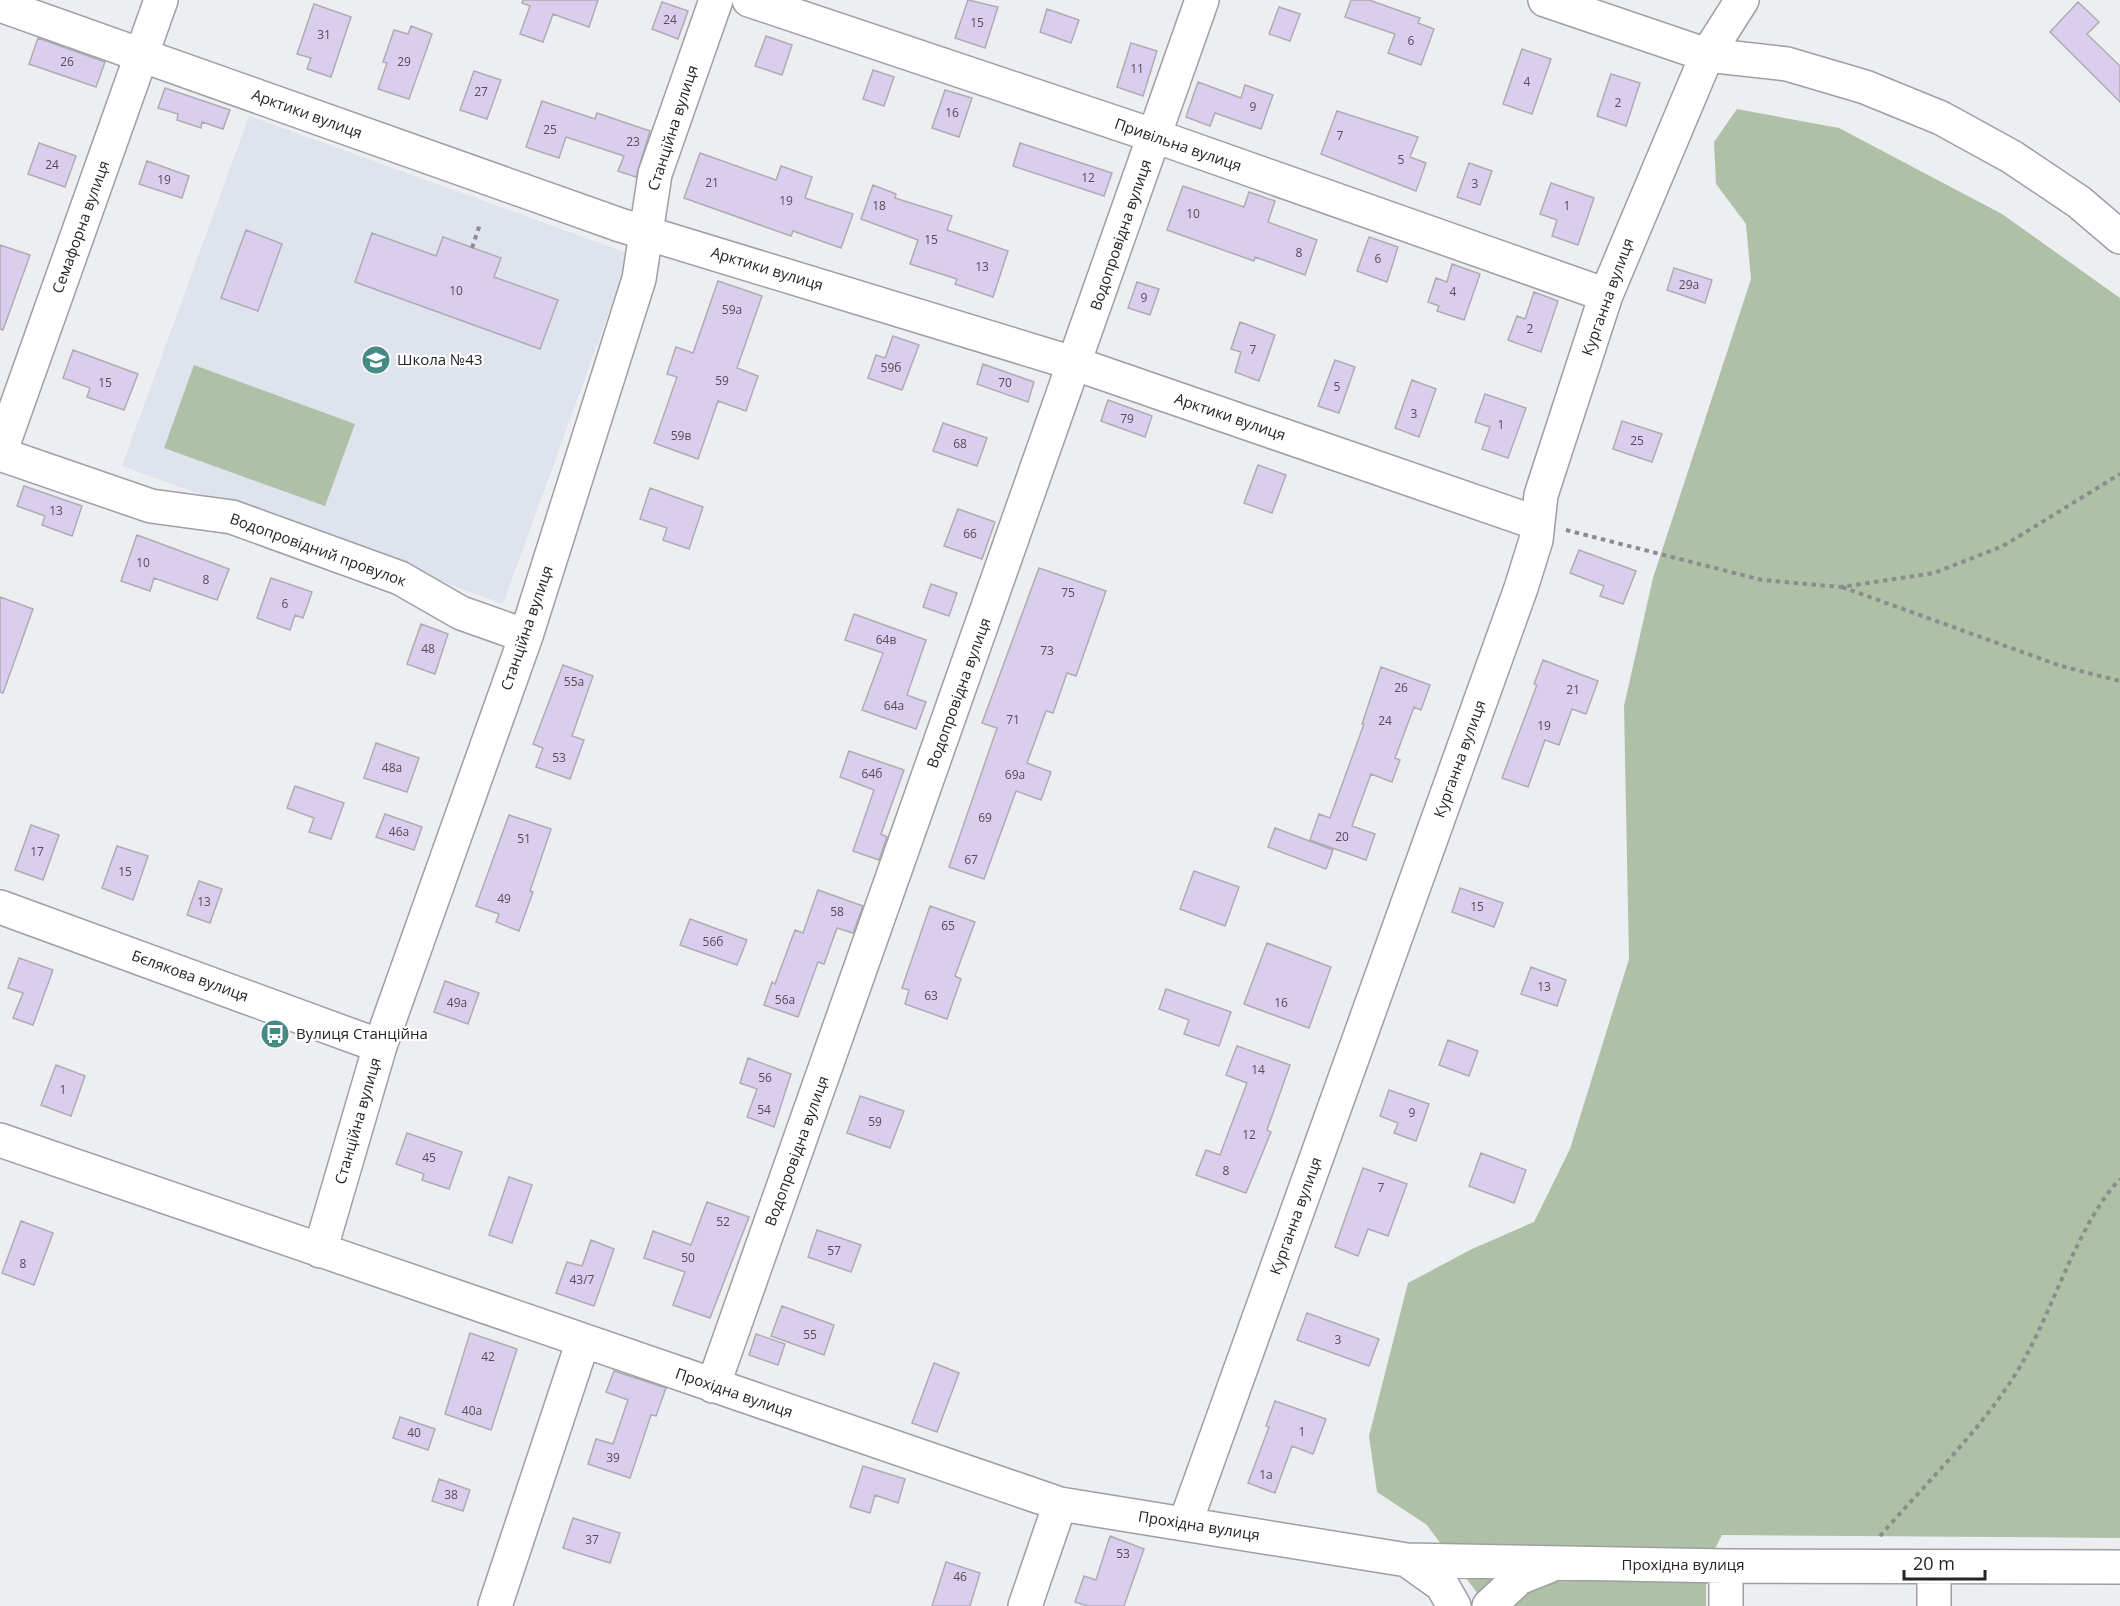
<svg xmlns="http://www.w3.org/2000/svg" width="2120" height="1606" font-family="'Open Sans',sans-serif">
  <style>
    .built { fill: #dee3ee }
    .green { fill: #aec1a6 }
    .building { fill: #dbcdee; stroke: #aeadb1; stroke-width: 1.5 }
    .lines { fill: none; stroke-linecap: round; stroke-linejoin: round }
    .minor-casing { stroke: #9d9fa2; stroke-width: 36 }
    .path { stroke: #8b8c8f; stroke-width: 4; stroke-dasharray: 4.5 4.5; stroke-linecap: butt }
    .minor { stroke: #fff; stroke-width: 33 }
    .labels { text-anchor: middle; stroke-width: 4.5; stroke-linejoin: round; paint-order: stroke }
    .number-label { font-size: 12px; fill: #524f58 }
    .street-label { font-size: 15px; fill: #242526; stroke: #fff }
    .poi-label { font-size: 15px; fill: #242526; stroke: #fff; text-anchor: start }
  </style>
  <rect width="100%" height="100%" fill="#eceef2"/>
  <path class="built" d="M249,116L630,254L503,604L122,466Z"/>
  <path class="green" d="M1737,109L1839,128L2002,214L2120,298V1538L1722,1535L1706,1566V1606H1482L1480,1597L1427,1525L1377,1492L1369,1436L1408,1283L1472,1249L1534,1222L1570,1149L1629,959L1624,706L1653,578L1751,279L1746,224L1716,184L1714,142Z
    M194,365L355,424L325,506L164,448Z"/>
  <path class="building" d="M523,0H598L589,27L553,14L543,42L520,34L530,6L522,3Z
    M968,0L998,7L985,48L955,38Z
    M1351,0H1369L1420,18L1418,23L1434,29L1421,65L1388,53L1395,34L1345,17Z
    M662,2L688,11L678,39L652,29Z
    M2078,2L2099,22L2087,34L2120,66V102L2050,32Z
    M314,4L351,17L331,77L307,69L311,58L297,54Z
    M1279,7L1300,14L1290,41L1269,34Z
    M1047,9L1079,20L1071,43L1040,32Z
    M411,26L432,34L409,99L378,89L387,63L383,62L394,30L408,34Z
    M766,36L792,45L782,75L755,66Z
    M38,38L105,62L96,87L29,64Z
    M1131,43L1157,51L1143,96L1117,87Z
    M1522,49L1551,59L1532,114L1503,104Z
    M873,70L894,77L884,106L863,99Z
    M474,71L501,80L487,119L460,110Z
    M1611,74L1640,83L1626,126L1597,116Z
    M1198,82L1241,98L1245,85L1273,95L1261,129L1215,113L1210,126L1186,117Z
    M165,88L230,110L223,129L202,122L201,128L177,120L178,114L158,108Z
    M945,90L972,98L959,137L932,128Z
    M542,101L595,119L597,113L650,131L636,177L618,171L624,156L566,137L559,158L526,147Z
    M1337,111L1418,137L1410,157L1426,163L1416,191L1321,154Z
    M39,143L76,156L65,187L28,174Z
    M1020,143L1112,173L1104,196L1013,166Z
    M700,153L776,180L781,166L812,177L805,198L853,214L841,248L793,231L791,236L684,198Z
    M147,161L189,176L182,198L139,184Z
    M1469,163L1492,171L1480,205L1457,197Z
    M1551,183L1594,198L1578,245L1552,236L1557,220L1540,214Z
    M873,185L896,194L895,198L952,216L947,230L1008,251L993,297L955,284L957,279L910,264L918,240L861,219Z
    M1183,186L1244,207L1249,192L1275,201L1268,222L1317,240L1305,275L1255,257L1254,261L1167,230Z
    M246,230L282,244L258,311L221,298Z
    M372,233L436,256L443,237L501,258L494,277L558,300L540,349L355,282Z
    M1369,237L1398,247L1387,282L1357,271Z
    M0,245L30,255L3,330L0,329Z
    M1452,264L1480,274L1464,320L1437,311L1439,306L1428,302L1436,278L1447,282Z
    M1674,268L1712,280L1705,303L1667,290Z
    M718,281L762,296L737,368L758,376L746,411L718,401L698,459L654,443L677,377L667,374L676,347L693,353Z
    M1137,282L1159,289L1150,315L1128,308Z
    M1534,292L1558,301L1541,352L1508,340L1517,316L1525,319Z
    M1240,322L1275,335L1259,381L1235,372L1241,352L1231,349Z
    M893,336L919,345L902,390L868,378L876,355L885,358Z
    M73,350L138,374L124,410L87,397L90,388L63,378Z
    M1335,360L1355,367L1339,413L1318,406Z
    M983,364L1034,382L1028,402L977,384Z
    M1412,380L1436,389L1419,437L1395,428Z
    M1485,394L1526,408L1508,458L1482,449L1490,427L1475,422Z
    M1108,400L1152,416L1145,437L1101,421Z
    M1622,421L1662,434L1652,462L1613,449Z
    M943,423L987,438L977,466L933,451Z
    M1258,465L1286,475L1272,513L1244,503Z
    M24,486L82,506L72,536L42,525L45,516L17,506Z
    M650,488L703,507L689,549L663,540L667,528L640,519Z
    M958,509L995,522L982,559L944,546Z
    M137,535L229,569L217,600L154,578L150,591L121,581Z
    M1579,550L1636,571L1623,604L1600,596L1604,586L1570,573Z
    M1039,568L1106,591L1076,676L1067,673L1053,713L1046,711L1027,763L1051,772L1041,800L1016,791L984,879L949,867L997,728L982,723Z
    M271,578L312,592L303,618L295,615L290,630L257,618Z
    M931,584L957,593L949,616L923,607Z
    M0,597L33,609L3,693L0,692Z
    M854,614L926,640L907,695L926,702L916,729L862,710L883,653L845,640Z
    M421,624L448,634L435,674L407,664Z
    M1543,660L1598,681L1586,714L1572,709L1559,745L1545,740L1528,787L1502,778L1537,685L1534,684Z
    M563,665L593,676L572,736L584,740L570,779L536,767L543,748L533,744Z
    M1381,667L1430,685L1421,710L1414,707L1395,758L1400,760L1392,782L1371,774L1352,826L1375,834L1366,860L1310,840L1319,814L1330,818L1364,724H1362Z
    M376,743L419,758L407,792L364,778Z
    M849,751L904,770L881,834L887,837L879,860L853,851L874,790L840,777Z
    M295,786L344,803L331,839L309,832L314,818L287,808Z
    M385,814L422,827L414,850L376,837Z
    M509,815L551,829L530,891L533,892L519,931L496,922L499,914L476,906Z
    M31,825L59,835L43,880L15,870Z
    M1275,828L1333,850L1326,869L1268,847Z
    M117,846L148,856L133,900L102,888Z
    M1194,871L1239,887L1225,926L1180,909Z
    M199,881L222,889L210,923L187,915Z
    M1460,888L1503,903L1494,927L1452,912Z
    M818,890L863,906L853,933L837,928L824,964L818,962L798,1017L764,1005L772,982L775,984L795,930L803,933Z
    M930,906L975,922L955,976L961,979L947,1019L905,1004L909,990L902,988Z
    M690,919L747,940L737,965L680,945Z
    M1267,943L1331,967L1309,1028L1244,1004Z
    M19,958L53,970L33,1025L13,1018L23,993L8,988Z
    M1531,967L1566,980L1557,1006L1521,994Z
    M445,981L479,993L468,1024L434,1012Z
    M1166,989L1231,1012L1219,1046L1184,1034L1189,1020L1159,1009Z
    M1448,1040L1478,1051L1469,1076L1439,1065Z
    M1237,1046L1290,1065L1267,1130L1271,1132L1246,1193L1196,1175L1206,1150L1220,1155L1247,1083L1226,1075Z
    M748,1058L791,1074L774,1127L747,1117L757,1089L740,1083Z
    M56,1065L85,1076L71,1116L41,1105Z
    M1389,1090L1429,1104L1416,1141L1394,1133L1398,1123L1380,1116Z
    M860,1096L904,1111L890,1148L847,1133Z
    M407,1133L462,1152L449,1189L422,1180L424,1174L396,1164Z
    M1481,1153L1526,1170L1514,1203L1469,1186Z
    M1363,1168L1407,1184L1388,1236L1368,1229L1358,1256L1335,1247Z
    M509,1177L532,1185L512,1243L489,1235Z
    M707,1202L749,1217L710,1318L673,1305L685,1272L644,1258L653,1231L691,1245Z
    M21,1221L53,1233L34,1285L2,1273Z
    M817,1230L861,1245L851,1272L808,1257Z
    M591,1240L614,1249L594,1306L556,1293L567,1262L582,1266Z
    M782,1306L834,1325L824,1355L771,1336Z
    M1307,1313L1379,1339L1369,1366L1297,1340Z
    M470,1333L517,1349L491,1430L445,1414Z
    M756,1334L785,1344L778,1365L749,1355Z
    M934,1363L959,1373L937,1432L912,1423Z
    M614,1371L666,1388L656,1416L651,1415L630,1478L588,1464L596,1439L613,1444L628,1400L606,1392Z
    M1275,1401L1326,1419L1313,1454L1292,1446L1275,1493L1248,1483L1269,1427L1266,1426Z
    M400,1417L435,1429L428,1450L393,1438Z
    M863,1466L905,1479L898,1503L875,1495L870,1513L850,1507Z
    M439,1479L470,1490L463,1511L432,1501Z
    M573,1518L620,1533L610,1563L563,1548Z
    M1110,1536L1144,1549L1124,1606H1088L1075,1602L1084,1576L1096,1580Z
    M946,1562L980,1573L970,1606H932Z"/>
  <g class="lines">
    <g class="minor-casing">
      <path id="minor" d="M749,0L1155,136L1606,295
        M1545,0L1707,55L1787,64L1865,87L1941,118L2012,157L2079,202L2120,237
        M0,5L620,225L1076,364L1537,523
        M0,453L161,0
        M0,454L151,506L232,517L400,578L461,613L526,636
        M0,907L380,1046
        M0,1140L1060,1504L1407,1560L1726,1566L2120,1567
        M320,1251L380,1046L526,636L639,279L655,174L716,0
        M713,1386L1202,0
        M1185,1524L1521,588L1536,540L1541,495L1606,295L1707,55L1742,0
        M1407,1560L1442,1585L1454,1606
        M1726,1566V1606
        M1934,1567V1606
        M495,1606L583,1341
        M1025,1606L1060,1504
        M1489,1606L1519,1578L1549,1566"/>
    </g>
    <path class="path" d="M472,248L480,224
      M1566,530L1762,580L1841,587L1934,573L2003,546L2120,474
      M1842,587L2061,666L2120,681
      M1880,1536C1927,1482 1993,1418 2026,1356C2055,1303 2080,1221 2120,1179"/>
    <use href="#minor" class="minor"/>
  </g>
  <defs>
    <g id="school-disc" transform="scale(1.5)"><circle r="9.5" fill="#458b84" stroke="#fff"/><path d="M0-5L7-2L0 1L-7-2ZM-4 1L0 2.5L4 1V4Q0 6-4 4Z" fill="#fff"/></g>
    <g id="bus-disc" transform="scale(1.5)"><circle r="9.5" fill="#458b84" stroke="#fff"/><path d="M-5-6H5V4H4V6H2V4H-2V6H-4V4H-5ZM-3.5-4V0h7V-4ZM-3.5 1.2v1.5H-2V1.2ZM2 1.2v1.5H3.5V1.2Z" fill="#fff"/></g>
  </defs>
  <g fill-rule="evenodd">
    <use href="#school-disc" x="376" y="360"/>
    <use href="#bus-disc" x="275" y="1034"/>
  </g>
  <g class="labels">
    <g class="number-label">
      <text x="670" y="24">24</text>
      <text x="977" y="27">15</text>
      <text x="324" y="39">31</text>
      <text x="1411" y="45">6</text>
      <text x="67" y="66">26</text>
      <text x="404" y="66">29</text>
      <text x="1137" y="73">11</text>
      <text x="1527" y="86">4</text>
      <text x="481" y="96">27</text>
      <text x="1618" y="107">2</text>
      <text x="1253" y="111">9</text>
      <text x="952" y="117">16</text>
      <text x="550" y="134">25</text>
      <text x="1340" y="140">7</text>
      <text x="633" y="146">23</text>
      <text x="1401" y="164">5</text>
      <text x="52" y="169">24</text>
      <text x="1088" y="182">12</text>
      <text x="164" y="184">19</text>
      <text x="712" y="187">21</text>
      <text x="1475" y="188">3</text>
      <text x="786" y="205">19</text>
      <text x="879" y="210">18</text>
      <text x="1567" y="210">1</text>
      <text x="1193" y="218">10</text>
      <text x="931" y="244">15</text>
      <text x="1299" y="257">8</text>
      <text x="1378" y="263">6</text>
      <text x="982" y="271">13</text>
      <text x="1689" y="289">29а</text>
      <text x="456" y="295">10</text>
      <text x="1453" y="296">4</text>
      <text x="1144" y="302">9</text>
      <text x="732" y="314">59а</text>
      <text x="1530" y="333">2</text>
      <text x="1253" y="354">7</text>
      <text x="891" y="372">59б</text>
      <text x="722" y="385">59</text>
      <text x="105" y="387">15</text>
      <text x="1005" y="387">70</text>
      <text x="1337" y="391">5</text>
      <text x="1414" y="418">3</text>
      <text x="1127" y="423">79</text>
      <text x="1501" y="429">1</text>
      <text x="681" y="440">59в</text>
      <text x="1637" y="445">25</text>
      <text x="960" y="448">68</text>
      <text x="56" y="515">13</text>
      <text x="970" y="538">66</text>
      <text x="143" y="567">10</text>
      <text x="206" y="584">8</text>
      <text x="1068" y="597">75</text>
      <text x="285" y="608">6</text>
      <text x="886" y="644">64в</text>
      <text x="428" y="653">48</text>
      <text x="1047" y="655">73</text>
      <text x="574" y="686">55а</text>
      <text x="1401" y="692">26</text>
      <text x="1573" y="694">21</text>
      <text x="894" y="710">64а</text>
      <text x="1013" y="724">71</text>
      <text x="1385" y="725">24</text>
      <text x="1544" y="730">19</text>
      <text x="559" y="762">53</text>
      <text x="392" y="772">48а</text>
      <text x="872" y="778">64б</text>
      <text x="1015" y="779">69а</text>
      <text x="985" y="822">69</text>
      <text x="399" y="836">46а</text>
      <text x="1342" y="841">20</text>
      <text x="524" y="843">51</text>
      <text x="37" y="856">17</text>
      <text x="971" y="864">67</text>
      <text x="125" y="876">15</text>
      <text x="504" y="903">49</text>
      <text x="204" y="906">13</text>
      <text x="1477" y="911">15</text>
      <text x="837" y="916">58</text>
      <text x="948" y="930">65</text>
      <text x="713" y="946">56б</text>
      <text x="1544" y="991">13</text>
      <text x="931" y="1000">63</text>
      <text x="785" y="1004">56а</text>
      <text x="457" y="1007">49а</text>
      <text x="1281" y="1007">16</text>
      <text x="1258" y="1074">14</text>
      <text x="765" y="1082">56</text>
      <text x="63" y="1094">1</text>
      <text x="764" y="1114">54</text>
      <text x="1412" y="1117">9</text>
      <text x="875" y="1126">59</text>
      <text x="1249" y="1139">12</text>
      <text x="429" y="1162">45</text>
      <text x="1226" y="1175">8</text>
      <text x="1381" y="1192">7</text>
      <text x="723" y="1226">52</text>
      <text x="834" y="1255">57</text>
      <text x="688" y="1262">50</text>
      <text x="23" y="1268">8</text>
      <text x="582" y="1284">43/7</text>
      <text x="810" y="1339">55</text>
      <text x="1338" y="1344">3</text>
      <text x="488" y="1361">42</text>
      <text x="472" y="1415">40а</text>
      <text x="1302" y="1436">1</text>
      <text x="414" y="1437">40</text>
      <text x="613" y="1462">39</text>
      <text x="1266" y="1479">1а</text>
      <text x="451" y="1499">38</text>
      <text x="592" y="1544">37</text>
      <text x="1123" y="1558">53</text>
      <text x="960" y="1581">46</text>
    </g>
    <g class="street-label">
      <text transform="translate(307 114) rotate(20)" y="5">Арктики вулиця</text>
      <text transform="translate(673 128) rotate(-72)" y="5">Станційна вулиця</text>
      <text transform="translate(1178 145) rotate(19)" y="5">Привільна вулиця</text>
      <text transform="translate(81 227) rotate(-70)" y="5">Семафорна вулиця</text>
      <text transform="translate(1121 235) rotate(-71)" y="5">Водопровідна вулиця</text>
      <text transform="translate(767 269) rotate(17)" y="5">Арктики вулиця</text>
      <text transform="translate(1608 297) rotate(-70)" y="5">Курганна вулиця</text>
      <text transform="translate(1230 417) rotate(19)" y="5">Арктики вулиця</text>
      <text transform="translate(318 550) rotate(20)" y="5">Водопровідний провулок</text>
      <text transform="translate(527 628) rotate(-71)" y="5">Станційна вулиця</text>
      <text transform="translate(959 693) rotate(-70)" y="5">Водопровідна вулиця</text>
      <text transform="translate(1460 759) rotate(-70)" y="5">Курганна вулиця</text>
      <text transform="translate(190 976) rotate(20)" y="5">Бєлякова вулиця</text>
      <text transform="translate(358 1121) rotate(-74)" y="5">Станційна вулиця</text>
      <text transform="translate(797 1151) rotate(-70)" y="5">Водопровідна вулиця</text>
      <text transform="translate(1296 1216) rotate(-70)" y="5">Курганна вулиця</text>
      <text transform="translate(734 1393) rotate(19)" y="5">Прохідна вулиця</text>
      <text transform="translate(1199 1526) rotate(9)" y="5">Прохідна вулиця</text>
      <text x="1683" y="1570">Прохідна вулиця</text>
    </g>
    <g class="poi-label">
      <text x="397" y="365">Школа №43</text>
      <text x="296" y="1039">Вулиця Станційна</text>
    </g>
  </g>
  <path d="M1904 1570v9h81v-9" fill="none" stroke="#242526" stroke-width="3"/>
  <text x="1913" y="1570" font-size="18" fill="#242526" stroke="#ffffff" stroke-width="4.5" paint-order="stroke">20 m</text>
</svg>
